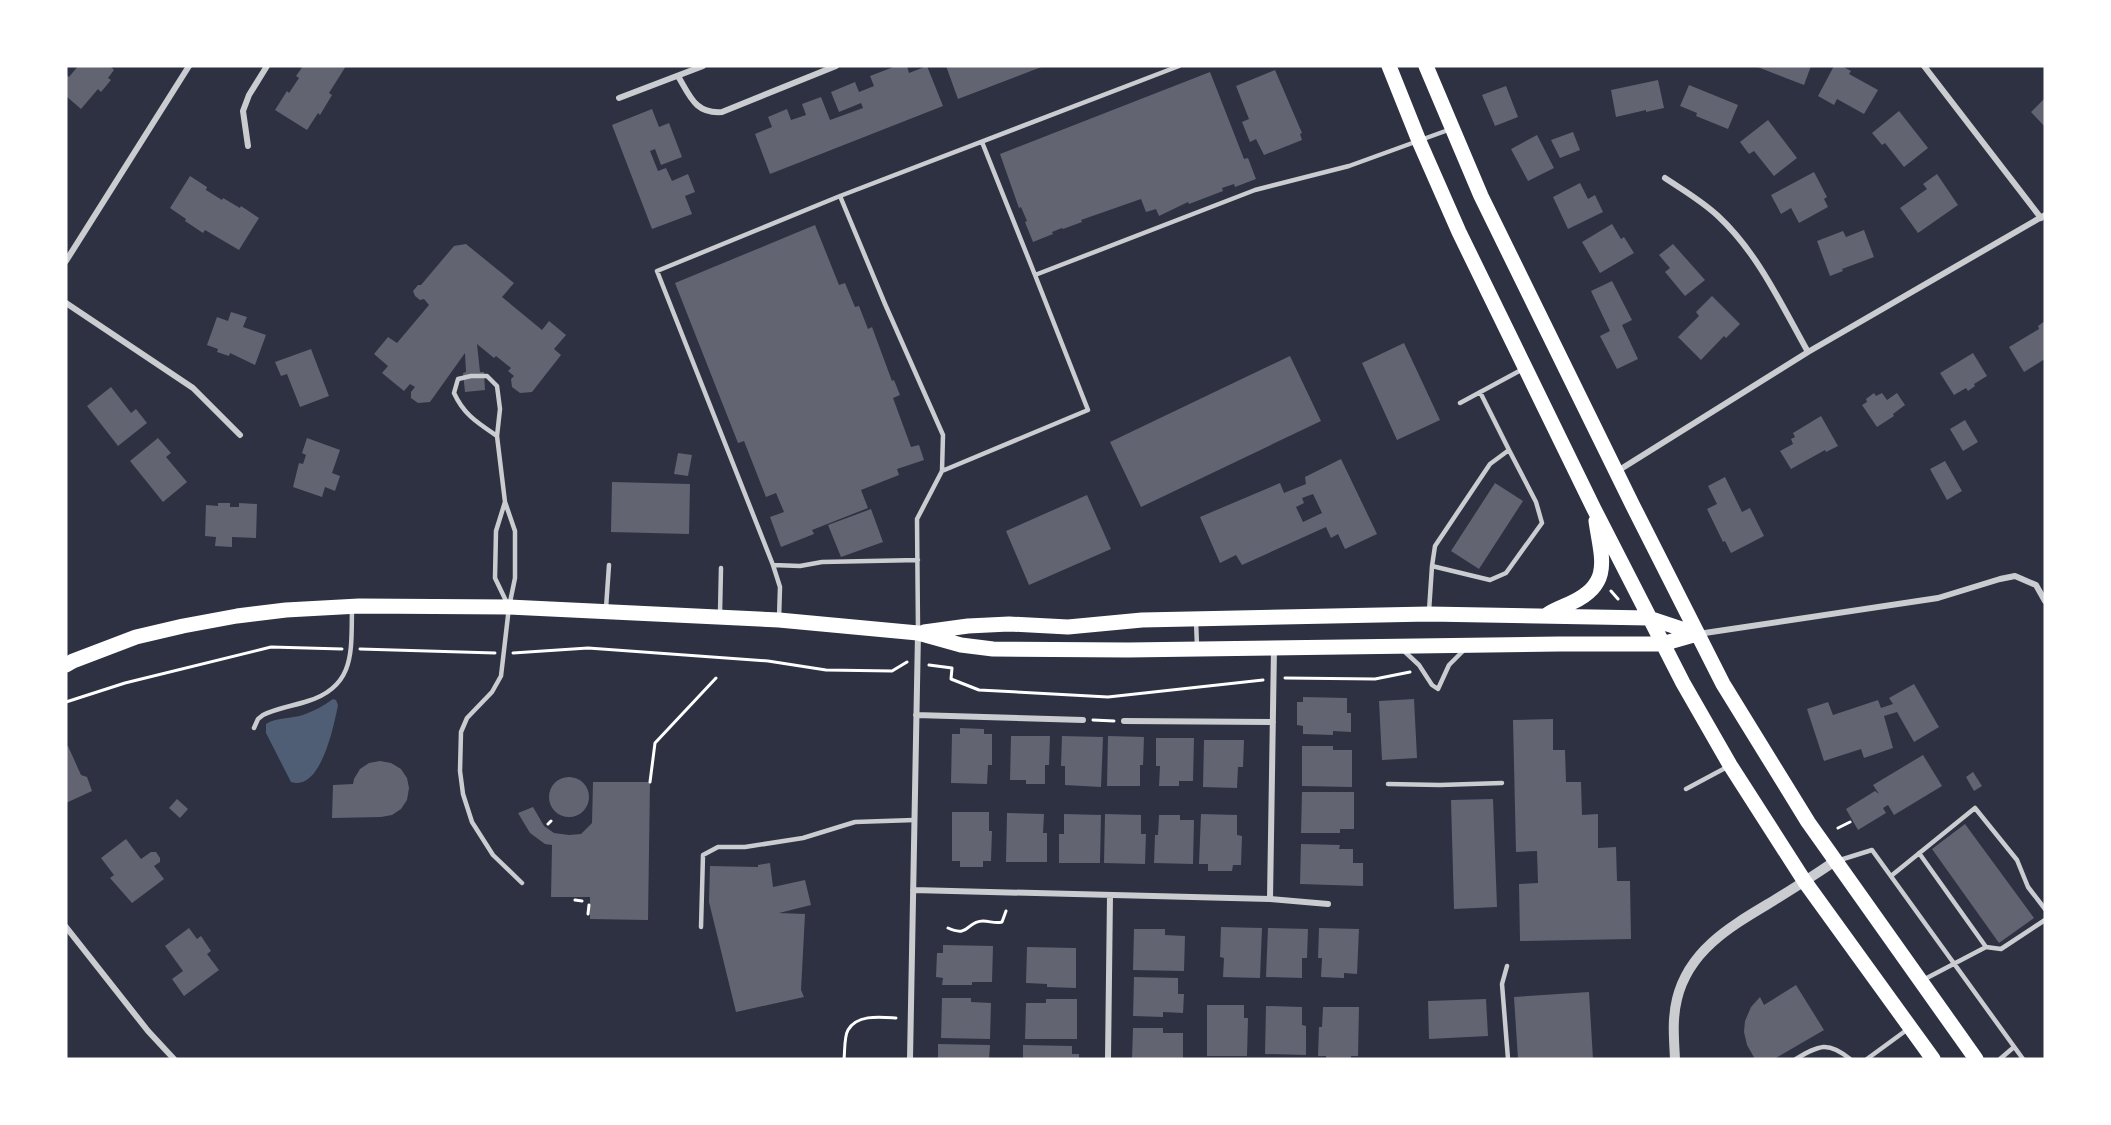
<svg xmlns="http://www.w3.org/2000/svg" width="2111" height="1125" font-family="'DejaVu Sans',sans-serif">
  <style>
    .water { fill: #4f5d75 }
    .building { fill: #626471; fill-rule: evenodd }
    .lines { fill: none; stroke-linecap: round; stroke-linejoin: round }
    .path { stroke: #fff; stroke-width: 3 }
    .service { stroke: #caccd0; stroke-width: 4.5 }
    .minor { stroke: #caccd0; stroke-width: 6 }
    .tertiary { stroke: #caccd0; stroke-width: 10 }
    .primary { stroke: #fff; stroke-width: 15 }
  </style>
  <rect width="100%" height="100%" fill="#2d3142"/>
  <path class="water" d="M333,699L336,700L338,705C334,725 321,792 291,782L266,733V724C276,717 291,719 303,715C314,711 323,706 333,699Z"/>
  <path class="building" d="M78,66H110L114,70L108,78L111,80L101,92L98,89L81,109L66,96V74L69,77Z
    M303,66H346L329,93L332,95L320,115L318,113L307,130L275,110L287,91L289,93L299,78L296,76Z
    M896,66H907L909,73L927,66L943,106L770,174L755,134L772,127L768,117L787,109L791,120L806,115L802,104L821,97L830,120L863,108L861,103L839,112L831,92L855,82L859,92L874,86L870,76Z
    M946,66H1044L958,99Z
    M1755,66H1811L1804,85Z
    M1834,66H1842L1851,71L1849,74L1878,90L1864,114L1837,99L1834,105L1818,96Z
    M1275,70L1302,133L1300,134L1302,140L1264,155L1256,139L1250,142L1242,122L1249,119L1236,86Z
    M1210,72L1244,159L1248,158L1256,179L1235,187L1234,184L1222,188L1223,191L1189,204L1188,202L1159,216L1156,209L1146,212L1141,199L1081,220L1082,222L1063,229L1062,228L1052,232L1053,234L1033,242L1025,222L1027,221L1021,207L1019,208L1000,154Z
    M1658,80L1664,108L1646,112V110L1616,117L1611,90Z
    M1689,85L1738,105L1728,129L1696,116L1697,113L1680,106Z
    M1506,86L1518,117L1495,126L1482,95Z
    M2045,98V127L2031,112Z
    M652,109L659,127L669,123L682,157L661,165L655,149L650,151L658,171L666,168L672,181L688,174L695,192L685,196L692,214L652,229L612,125Z
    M1899,111L1928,148L1904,167L1885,143L1882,145L1872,133Z
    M1768,120L1797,158L1774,176L1754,151L1749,154L1740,142Z
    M1573,132L1580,150L1560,158L1551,140Z
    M1537,135L1554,168L1528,181L1511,149Z
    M1814,172L1827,197L1824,199L1828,207L1799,223L1791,208L1781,214L1771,195Z
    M1937,174L1958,205L1918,233L1900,208L1927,189L1923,184Z
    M190,176L207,187L206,190L222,200L223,198L240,208L241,206L259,218L239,250L205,230L203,233L185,221L186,219L170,208Z
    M1580,183L1588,199L1595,195L1603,212L1568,229L1553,197Z
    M1612,224L1621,239L1624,237L1634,253L1600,273L1582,242Z
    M815,225L839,285L845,283L855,307L859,306L868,329L872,327L892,381L894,380L900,395L893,398L911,447L919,445L924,460L897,469L899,475L861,490L868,508L812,530L814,534L781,547L770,517L784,512L776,493L766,497L744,441L738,443L675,283Z
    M1864,230L1874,257L1842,269L1843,271L1830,276L1817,241L1843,231L1846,237Z
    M466,244L514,283L502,297L542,330L549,321L566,335L554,349L561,355L532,392L520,393L512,387L511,379L514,376L508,371L511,368L496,356L494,358L477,344L480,372H484L485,390L465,392L463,373L466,372L465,353L430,402L418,403L411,398V392L415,387L410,384L404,391L382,373L388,366L374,354L388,337L397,343L429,305L424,299L420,300L415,296L413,291L418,285H421L454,246Z
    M1673,244L1705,280L1685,296L1665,272L1670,268L1659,255Z
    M1612,281L1632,320L1622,325L1638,359L1617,369L1600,336L1610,331L1591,291Z
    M1712,296L1740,324L1726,338L1724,336L1701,360L1678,337L1699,316L1696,312Z
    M231,312L247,317L243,327L266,335L255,365L230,353L229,356L217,352L218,349L207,345L217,317L228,321Z
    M2045,321V359L2024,372L2009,347L2039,329L2038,326Z
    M1404,343L1440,420L1397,440L1362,363Z
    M311,349L329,396L300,407L287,374L281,376L275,362Z
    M1973,353L1987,376L1974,384L1975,386L1968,391L1966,388L1954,395L1940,373Z
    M1290,356L1321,421L1141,507L1110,442Z
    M111,387L131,413L136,409L147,423L118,446L87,406Z
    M1874,393L1876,396L1882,393L1887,400L1897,393L1905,405L1893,414L1894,416L1877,427L1862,405L1867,402L1866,399Z
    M1821,416L1838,446L1826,452L1825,450L1791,469L1780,451L1793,444L1791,439L1795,437L1793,433Z
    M1965,420L1978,442L1963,451L1950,429Z
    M158,438L171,453L166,457L187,482L163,502L130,461Z
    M307,438L340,450L332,473L340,476L335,491L325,487L322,497L293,487L299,463L303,464L306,455L302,453Z
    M678,453L692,455L688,476L674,474Z
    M1341,459L1377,534L1345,549L1338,534L1331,538L1326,527L1242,565L1236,555L1220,563L1200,517L1280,483L1284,493L1306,484L1305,477ZM1313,494L1322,513L1303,522L1296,507L1304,503L1302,498Z
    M1945,461L1962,491L1947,500L1930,469Z
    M1725,477L1742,512L1750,508L1764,536L1731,553L1725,541L1723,542L1707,509L1717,504L1708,486Z
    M612,482L690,484L689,534L611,532Z
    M1495,483L1523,501L1479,569L1451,551Z
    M1087,495L1111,549L1029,585L1006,531Z
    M218,503H230V507H239V503L257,504L256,538L232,537V547L215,546L216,537L205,536L206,505L218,506Z
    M871,509L883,542L841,557L828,525Z
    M1914,684L1939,727L1914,742L1897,712L1884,716L1893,748L1864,758L1861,749L1824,761L1807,709L1828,702L1833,715L1878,700L1881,708L1893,704L1889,698Z
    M1303,697L1347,698V713H1351V732L1333,731V735L1303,734V726L1297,725V702H1303Z
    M1414,699L1417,758L1382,760L1379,701Z
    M1553,719V750H1565L1566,782H1581L1582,815L1598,814V848L1616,847L1617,881H1630L1631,939L1520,941L1519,884L1538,883L1537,851L1516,852L1513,720Z
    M960,728L984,729V734H992V765H988L987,784L951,783L952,734H960Z
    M1011,736H1050L1049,765H1045V784H1026V780H1010Z
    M1062,736L1103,737L1101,787L1065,785V766H1061Z
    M1108,736L1144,737L1143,765H1140V786H1107Z
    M1156,738H1194L1193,781H1179V786H1159L1160,766H1156Z
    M1204,740H1244L1243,767H1238L1237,788L1203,787Z
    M68,746L81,775L87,777L92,791L66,803V747Z
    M1302,746H1333V750H1352V787L1302,786Z
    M1923,755L1942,786L1894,815L1888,805L1883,808L1886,813L1858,830L1846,809L1875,791L1879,794L1873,785Z
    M380,761L391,763L401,769L407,778L409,788L407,800L401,809L392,815L381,817L332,818L333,785L353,784L354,779L360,769L369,763Z
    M1973,772L1982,786L1974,791L1966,777Z
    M549 797a20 20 0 1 1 40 0a20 20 0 1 1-40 0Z
    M593,782H650L648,920L590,919V897H551L552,845L545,844L530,833L518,813L533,807L544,826L554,833L569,835L581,834L592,823Z
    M1302,792H1354V829H1340V833H1301Z
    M177,799L188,809L180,818L169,808Z
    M1493,799L1497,907L1454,909L1451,800Z
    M952,812H989V831H992L991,861H983V867H960V861H952Z
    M1007,813L1044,814L1043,833H1047V862H1006Z
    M1064,814L1101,815L1100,863H1059V834H1064Z
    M1105,814L1141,815V834H1146L1145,864L1104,863Z
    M1201,814L1237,815V835L1242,836L1241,865H1233L1232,871H1208V864H1199Z
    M1159,815H1180V820H1194L1193,864L1154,863L1155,835H1158Z
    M1965,824L2034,918L1999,943L1932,849Z
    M126,839L141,859L151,852H156L160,858V862L154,866L164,879L132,903L110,878L114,875L101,858Z
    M1301,844L1340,845L1339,849H1353V863H1363V886L1300,884Z
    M770,863L773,887L805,880L811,905L779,913L805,914L801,990L804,997L736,1012L709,902L710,866L758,867V865Z
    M1221,927L1262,928L1260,978L1223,977L1224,958L1220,957Z
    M189,928L197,939L201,936L211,951L207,954L219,970L184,996L172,979L183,971L165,946Z
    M1268,928L1308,929L1307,958H1302V978L1266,977Z
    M1319,928L1359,929L1357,974L1344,973V978L1321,977L1322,958H1318Z
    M1134,929H1165V935L1185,936L1184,971L1133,970Z
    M943,945L993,946L992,982H972V985H942L943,978L936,977L937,953H943Z
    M1027,947L1076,948V988L1047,987V984L1026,983Z
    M1134,977L1178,978V994H1184L1183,1013L1163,1012V1017L1133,1016Z
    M1796,985L1824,1030L1774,1059H1755L1747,1045L1744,1032L1745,1021L1751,1007L1760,997L1764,1005Z
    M1589,992L1593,1059H1518L1514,997Z
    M942,998H971V1002L991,1003L990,1039L941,1038Z
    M1046,999H1077V1039H1025L1026,1003H1046Z
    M1486,999L1488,1036L1429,1039L1428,1001Z
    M1207,1005H1244V1018H1248L1247,1056H1207Z
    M1266,1006L1302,1007V1025L1306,1026V1055L1265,1054Z
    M1323,1007H1359L1358,1056H1351V1059H1326V1056H1318L1319,1027H1322Z
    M1133,1028H1163V1033H1183V1059H1132Z
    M938,1044L990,1045L989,1059H938Z
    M1023,1045L1072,1046V1054H1079V1059H1023Z"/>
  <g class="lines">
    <path class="path" d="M1611,591L1618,599
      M360,649L495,653
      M513,653L588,648L768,661L826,670L892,671L907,662
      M929,665L952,668L951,679L979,690L1108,697L1263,680
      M1285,678L1375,679L1410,672
      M66,702L125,683L271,647L342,649
      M1093,720L1114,721
      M650,782L655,743L716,678
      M548,824L551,821
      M1838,828L1850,822
      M575,900L582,901
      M588,914L589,905
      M948,928C970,938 966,921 983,921C990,921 995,924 1002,922L1006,911
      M844,1059C845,1051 844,1037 848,1030C857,1014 881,1017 896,1018"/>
    <path class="service" d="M982,142L1035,275
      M840,196L657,271L773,565L800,566L822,562L918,560
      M1480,392L1509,450L1490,464L1435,546L1432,566L1490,580L1506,573L1542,523L1536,502L1509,450
      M1460,403L1523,369
      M497,436C478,423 464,415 454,393L458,379L471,376H487L497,386L500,409L497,436L505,502L515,531V578L509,607L501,676L492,692L467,718L461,732L460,771L463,794L472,822L493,855L522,883
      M942,471L943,435L885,304L840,196L1179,66
      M505,502L496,531L495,578L508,605
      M773,565L780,587L779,619
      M606,608L609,565
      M1429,611L1432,566
      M720,613L721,568
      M1196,621L1197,646
      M918,630L917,519L942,471L1088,410L1035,275L1255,190L1349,166L1451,129
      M1404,651L1419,665L1432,685L1438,689L1449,665L1464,650
      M254,728L258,719L263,715C277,708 293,706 308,701C356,686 351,650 352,609
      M1388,784L1440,785L1502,783
      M1686,789L1729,766
      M1919,853L1986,947
      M1840,860L1872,850L2023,1059
      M1891,876L1975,808L2017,860L2028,887L2045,909
      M701,927L703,855L718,847H745L803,838L855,822L914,820
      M1507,966L1502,984L1508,1059
      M1923,980L1986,947L2001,949L2045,920
      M1796,1059C1819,1045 1828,1041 1850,1059
      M1867,1059L1908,1029
      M2000,1059L2014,1047"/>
    <path class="minor" d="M1924,66L2041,218
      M678,76C690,96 695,114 722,112L836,66
      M619,98L703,66
      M248,146L243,111L249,95L267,66
      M1665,178C1683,190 1702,201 1718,216C1758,253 1782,306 1808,352
      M66,261L189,66
      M66,303L193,388L240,435
      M1616,472L1808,352L2045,215
      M1698,634L1938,598L2000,579L2015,576L2036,585L2045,601
      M916,715L1083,720
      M1124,721L1273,722
      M913,890L1270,899L1328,904
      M1270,899L1274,648
      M66,927L148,1031L174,1059
      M910,1059L918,633
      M1108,1059L1110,895"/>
    <path class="tertiary" d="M1675,1059C1674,1039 1672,1019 1677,999C1689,949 1733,925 1773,901C1794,888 1815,875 1835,861"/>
    <path class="primary" d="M1389,66L1419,141L1459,232L1594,509L1683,683L1730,765L1805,882L1933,1059
      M1426,66L1481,196L1633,506L1723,684L1808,822L1976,1059
      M1548,614C1556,609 1565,606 1573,602C1613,583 1601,557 1596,521
      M924,632L968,626L1009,624L1068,627L1142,620L1429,614L1649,618L1697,634
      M66,665L73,661L136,637L183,626L237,616L286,610L359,606L509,607L779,620L918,633L961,645L993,649L1128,650L1559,644H1662L1697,634"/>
  </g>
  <rect width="2111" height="1125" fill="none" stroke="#ffffff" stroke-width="135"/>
</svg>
